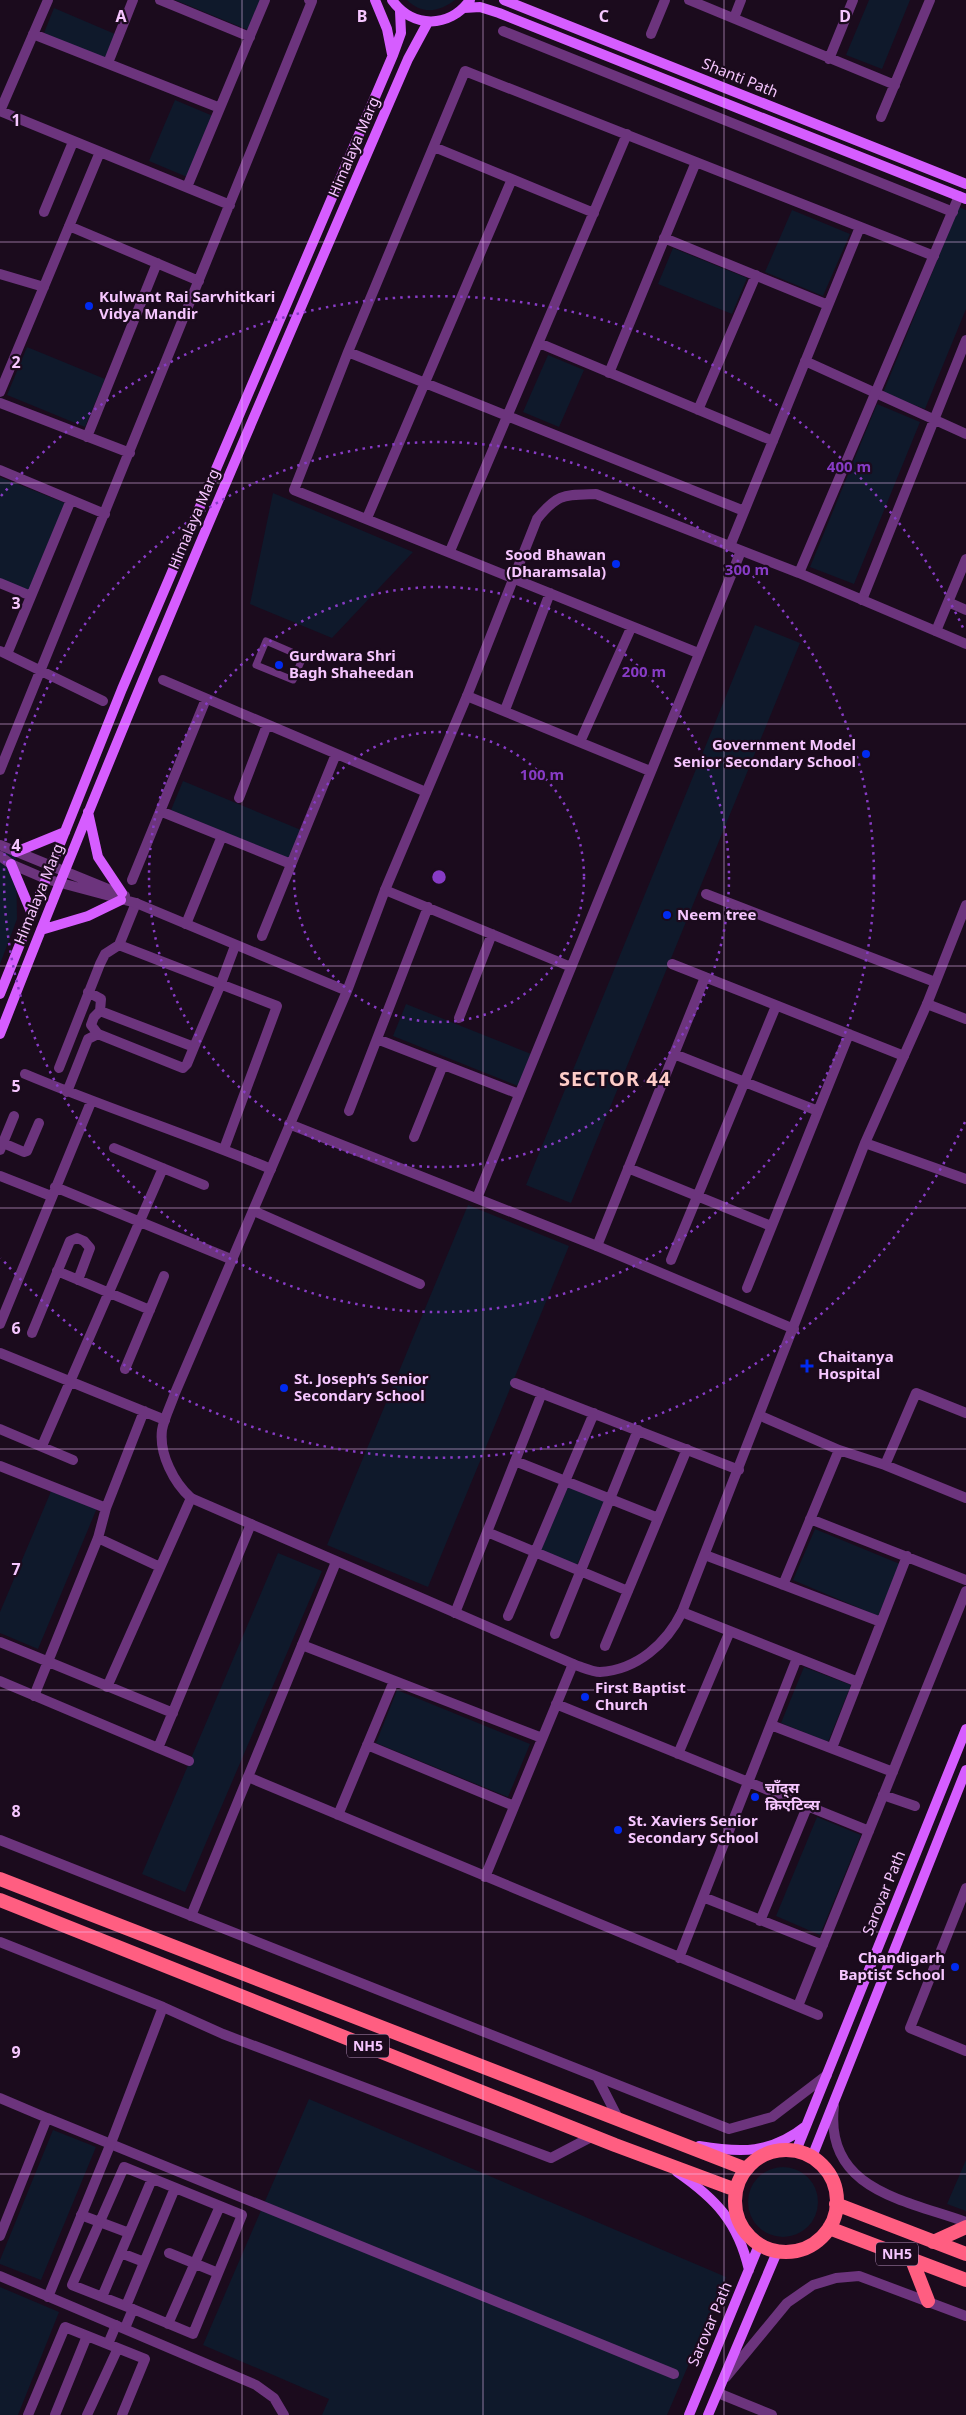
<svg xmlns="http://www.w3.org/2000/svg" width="966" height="2415" font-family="'Noto Sans','Noto Sans Devanagari',sans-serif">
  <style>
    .green { fill: #0f192b }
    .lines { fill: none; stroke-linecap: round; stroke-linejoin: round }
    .pedestrian { stroke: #6c347d; stroke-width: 7 }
    .minor { stroke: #6c347d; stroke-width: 10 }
    .tertiary { stroke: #6c347d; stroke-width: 10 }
    .secondary { stroke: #d65dff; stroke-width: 10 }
    .trunk { stroke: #ff5e81; stroke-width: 14 }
    .grid { fill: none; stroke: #f6c6ff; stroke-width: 1; stroke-opacity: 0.55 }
    .ring { fill: none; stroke: #873bc5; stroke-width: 2.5; stroke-dasharray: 2.5 5 }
    .poi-dot { fill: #002bf1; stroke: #1b0b1d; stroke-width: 2 }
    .labels { text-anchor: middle; stroke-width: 4.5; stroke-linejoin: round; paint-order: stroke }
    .shield { fill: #1b0b1d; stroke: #b48ebb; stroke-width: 1 }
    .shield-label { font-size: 14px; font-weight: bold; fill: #f6c6ff }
    .street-label { font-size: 15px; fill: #f6c6ff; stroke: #1b0b1d }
    .poi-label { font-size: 15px; font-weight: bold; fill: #f6c6ff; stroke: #1b0b1d; text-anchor: start }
    .district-label { font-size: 20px; font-weight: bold; letter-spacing: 1px; fill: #ffcdc8; stroke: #1b0b1d }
    .grid-label { font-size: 16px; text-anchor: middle; font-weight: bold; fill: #f6c6ff; stroke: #1b0b1d; stroke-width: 4.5; stroke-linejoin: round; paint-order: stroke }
    .centre { fill: #873bc5; stroke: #1b0b1d; stroke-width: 2.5 }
    .ring-label { font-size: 15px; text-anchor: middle; font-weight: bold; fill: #873bc5; stroke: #1b0b1d; stroke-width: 4.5; stroke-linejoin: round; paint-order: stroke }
  </style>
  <rect width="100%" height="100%" fill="#1b0b1d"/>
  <path class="green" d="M175,0H261L248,30Z
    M407,0H455C439,12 422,15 407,0Z
    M869,0H910L882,69L846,55Z
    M54,8L115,34L105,59L44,33Z
    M175,100L213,116L187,177L149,161Z
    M959,207L966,210V309L925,409L883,393Z
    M792,210L850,234L823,296L765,272Z
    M673,248L747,278L732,314L658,284Z
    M27,347L105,379L85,427L7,395Z
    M548,355L584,370L559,427L523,412Z
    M877,404L920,422L854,584L810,567Z
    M0,477L65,503L28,592L0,580Z
    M273,493L413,552L332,638L250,604Z
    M755,625L800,643L571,1203L526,1185Z
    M183,781L301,830L289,859L171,810Z
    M0,848L16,855L17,919L0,964Z
    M406,1004L531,1054L518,1086L393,1036Z
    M468,1205L569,1246L428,1587L327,1545Z
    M568,1487L604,1501L577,1565L541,1550Z
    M52,1489L97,1508L38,1649L0,1633V1612Z
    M815,1529L900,1564L878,1616L793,1580Z
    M278,1553L322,1571L185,1892L142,1874Z
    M804,1667L851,1685L828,1742L781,1723Z
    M397,1690L530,1744L508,1797L376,1743Z
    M817,1817L861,1835L820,1935L776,1916Z
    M309,2099L726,2277L667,2415H322L329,2399L203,2345Z
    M53,2130L96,2147L41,2280L0,2264V2260Z
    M966,2160V2211L947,2204Z
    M748 2202a35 35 0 1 1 70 0a35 35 0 1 1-70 0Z
    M0,2287L59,2312L18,2415H0Z"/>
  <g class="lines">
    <path class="pedestrian" d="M266,641L303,657L293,680L256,665Z"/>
    <path class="minor" d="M160,0L250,37
      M689,0L895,85
      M734,18L741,0
      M503,31L953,212
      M33,34L220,108
      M651,34L665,0
      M829,59L853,0
      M108,63L133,0
      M0,111L230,205
      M0,111L48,0
      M881,117L930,0
      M434,147L594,213
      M187,187L265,0
      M44,212L73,142
      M69,226L199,281
      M664,238L828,305
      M0,274L44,287
      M539,343L773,441
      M348,352L744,511
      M805,361L966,434
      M609,373L696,162
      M0,392L100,152
      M0,403L130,453
      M698,410L756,275
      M87,437L157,263
      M0,470L105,514
      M367,518L512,179
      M730,546L860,227
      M450,551L627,134
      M0,583L31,596
      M862,600L966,340
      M948,602L966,610
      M936,631L966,559
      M0,651L103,701
      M698,653L294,490L348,352L465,71L934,256
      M7,654L71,500
      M163,680L426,792
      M467,696L650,771
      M505,710L550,593
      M580,742L631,628
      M0,770L312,1L309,0
      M239,798L267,725
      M160,811L291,864
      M132,880L206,699
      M385,890L571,967
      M706,894L935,982
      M136,903L119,945L277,1006L224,1149
      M186,924L222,836
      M262,936L336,754
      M672,964L904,1056
      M88,992L101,999L100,1011
      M927,1004L966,1019
      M459,1018L492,934
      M377,1039L519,1094
      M194,1047L220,986L235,946
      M674,1054L818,1111
      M59,1068L100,964L105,954L119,945
      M25,1074C106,1108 190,1135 271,1169
      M67,1092L88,1039L98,1034L91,1025L94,1017L100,1011L194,1047L187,1064L183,1068L98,1034
      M349,1111L428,907
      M414,1137L443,1065
      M3,1143L24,1152L27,1151L39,1123
      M114,1148L204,1185
      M0,1150L14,1116
      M628,1168L771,1226
      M0,1176L51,1196
      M55,1187L233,1260
      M477,1198L741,551
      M254,1211L420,1284
      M597,1246L705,977
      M671,1260L776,1006
      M57,1271L150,1310
      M747,1288L849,1034
      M0,1324L91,1102
      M32,1333L70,1241L77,1238L84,1241L90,1248L78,1280
      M0,1353L165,1420
      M125,1369L164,1276
      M515,1383L739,1470
      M761,1416L839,1450L885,1465L966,1498
      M0,1429L73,1460
      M42,1446L163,1168
      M515,1461L658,1518
      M885,1465L916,1393L966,1413
      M0,1466L106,1508L144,1411
      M810,1519L966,1580
      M487,1532L628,1591
      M98,1538L160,1567
      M705,1555L881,1622
      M783,1585L839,1450
      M682,1612L858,1682
      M455,1613L542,1393
      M508,1616L594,1413
      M555,1634L638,1430
      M0,1642L173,1713
      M302,1645L542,1738
      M605,1646L687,1449
      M0,1681L189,1761
      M107,1687L191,1498
      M34,1696L98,1538L106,1508
      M556,1704L869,1831
      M771,1725L893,1772
      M367,1745L514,1806
      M158,1748L251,1524
      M832,1748L907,1556
      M678,1754L730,1631
      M248,1777L818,2015
      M883,1795L915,1806
      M338,1815L394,1681
      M485,1877L573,1664
      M966,1888L910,2028L966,2051
      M703,1897L823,1945
      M760,1921L807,1807
      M679,1958L797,1658
      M798,2006L966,1591
      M0,2098L47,2118
      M81,2215L129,2233
      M0,2236L47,2118L674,2374
      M121,2253L144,2262
      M169,2253L218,2273
      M102,2297L152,2179
      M126,2306L175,2188
      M168,2324L220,2206
      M125,2328L133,2309L72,2285L124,2167L242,2215L193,2334L133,2309
      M108,2344L116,2325
      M718,2393L772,2415
      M28,2415L65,2327L145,2359L122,2415
      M55,2415L87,2336
      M87,2415L118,2348"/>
    <path class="tertiary" d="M799,573L959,196
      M966,644L799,573L596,494C564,495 558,493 537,519L467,696L385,890L347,991L175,1393C171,1405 164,1418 162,1430C159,1454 174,1483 191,1498L578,1666C584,1668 593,1672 600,1672C637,1670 667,1643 682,1612L865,1143L927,1004L966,905
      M0,845L125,896
      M0,856L11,864L46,879L136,903L347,991
      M289,1124L597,1246L794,1329
      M865,1143L966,1179
      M0,1840L729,2129L772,2117L827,2075
      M191,1916L336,1562
      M0,1942L163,2007L223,2034L551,2158L593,2136
      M597,2077L619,2120
      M834,2106C824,2190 905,2200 966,2222
      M0,2276L256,2385L274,2398L284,2415
      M48,2297L111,2143L163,2007
      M726,2377L787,2303L813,2285L836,2278L859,2276L966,2316"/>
    <path class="secondary" d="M375,0L387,29L392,54
      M392,0C412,28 449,29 470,0
      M504,0L966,184
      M464,8L480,7L499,13L966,199
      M88,812L98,857L122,893
      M16,852L65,832
      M11,864L32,914
      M41,930L88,916L121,900
      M0,994L122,689L393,55L401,33L400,11
      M0,1034C128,706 268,383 408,59L428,22
      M699,2146C741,2153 771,2154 806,2126
      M796,2151L966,1729
      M812,2157L966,1770
      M677,2172C716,2199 738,2222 749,2270
      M689,2415L759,2245
      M708,2415L777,2252"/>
    <path class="trunk" d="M0,1879L746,2169
      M0,1900L615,2145L736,2190
      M735 2201a51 51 0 1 1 102 0a51 51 0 1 1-102 0Z
      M836,2204L966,2254
      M829,2228L966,2280
      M933,2242L966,2227
      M912,2260L928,2301"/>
  </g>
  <path class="grid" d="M242,0V2415M483,0V2415M724,0V2415M0,242H966M0,483H966M0,724H966M0,966H966M0,1208H966M0,1449H966M0,1690H966M0,1932H966M0,2174H966"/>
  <g class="ring">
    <circle cx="439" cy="877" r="145"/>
    <circle cx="439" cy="877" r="290"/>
    <circle cx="439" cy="877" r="435"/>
    <path d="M965 1122A580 580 0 0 1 1 1258M1 496A580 580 0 0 1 965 632"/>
  </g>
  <g class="poi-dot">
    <circle cx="89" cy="306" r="5"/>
    <circle cx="616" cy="564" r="5"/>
    <circle cx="279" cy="665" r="5"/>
    <circle cx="866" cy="754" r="5"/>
    <circle cx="667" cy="915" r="5"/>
    <path d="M804.5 1358.5h5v5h5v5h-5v5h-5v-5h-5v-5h5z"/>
    <circle cx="284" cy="1388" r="5"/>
    <circle cx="585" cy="1697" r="5"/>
    <circle cx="755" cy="1797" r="5"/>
    <circle cx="618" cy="1830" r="5"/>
    <circle cx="955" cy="1967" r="5"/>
  </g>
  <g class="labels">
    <g class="shield">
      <rect x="347" y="2034.5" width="42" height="23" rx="4"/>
      <rect x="876" y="2242.5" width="42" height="23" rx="4"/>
    </g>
    <g class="shield-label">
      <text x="368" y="2051">NH5</text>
      <text x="897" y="2259">NH5</text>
    </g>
    <g class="street-label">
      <text transform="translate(740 78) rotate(22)" y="5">Shanti Path</text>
      <text transform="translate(354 147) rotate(-67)" y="5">Himalaya Marg</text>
      <text transform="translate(194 519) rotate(-67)" y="5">Himalaya Marg</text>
      <text transform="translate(39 894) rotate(-68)" y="5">Himalaya Marg</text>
      <text transform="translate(884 1893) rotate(-68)" y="5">Sarovar Path</text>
      <text transform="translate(710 2324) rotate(-67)" y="5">Sarovar Path</text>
    </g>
    <g class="poi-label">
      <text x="99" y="302">Kulwant Rai Sarvhitkari<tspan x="99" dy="17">Vidya Mandir</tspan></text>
      <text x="606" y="560" text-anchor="end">Sood Bhawan<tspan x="606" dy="17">(Dharamsala)</tspan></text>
      <text x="289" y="661">Gurdwara Shri<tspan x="289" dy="17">Bagh Shaheedan</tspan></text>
      <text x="856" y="750" text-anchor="end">Government Model<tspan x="856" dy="17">Senior Secondary School</tspan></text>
      <text x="677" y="920">Neem tree</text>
      <text x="818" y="1362">Chaitanya<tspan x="818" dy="17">Hospital</tspan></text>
      <text x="294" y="1384">St. Joseph’s Senior<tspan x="294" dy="17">Secondary School</tspan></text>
      <text x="595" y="1693">First Baptist<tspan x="595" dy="17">Church</tspan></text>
      <text x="765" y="1793">चाँद्स<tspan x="765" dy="17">क्रिएटिव्स</tspan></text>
      <text x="628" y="1826">St. Xaviers Senior<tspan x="628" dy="17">Secondary School</tspan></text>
      <text x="945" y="1963" text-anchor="end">Chandigarh<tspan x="945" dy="17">Baptist School</tspan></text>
    </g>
    <g class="district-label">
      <text x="615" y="1086">SECTOR 44</text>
    </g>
  </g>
  <g class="grid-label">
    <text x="121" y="22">A</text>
    <text x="362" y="22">B</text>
    <text x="604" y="22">C</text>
    <text x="845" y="22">D</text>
    <text x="16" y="126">1</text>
    <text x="16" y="368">2</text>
    <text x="16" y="609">3</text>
    <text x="16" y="851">4</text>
    <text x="16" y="1092">5</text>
    <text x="16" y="1334">6</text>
    <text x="16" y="1575">7</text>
    <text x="16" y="1817">8</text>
    <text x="16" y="2058">9</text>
  </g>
  <circle cx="439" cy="877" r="8" class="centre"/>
  <g class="ring-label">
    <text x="849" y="472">400 m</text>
    <text x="747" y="575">300 m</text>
    <text x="644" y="677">200 m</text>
    <text x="542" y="780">100 m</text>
  </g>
</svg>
